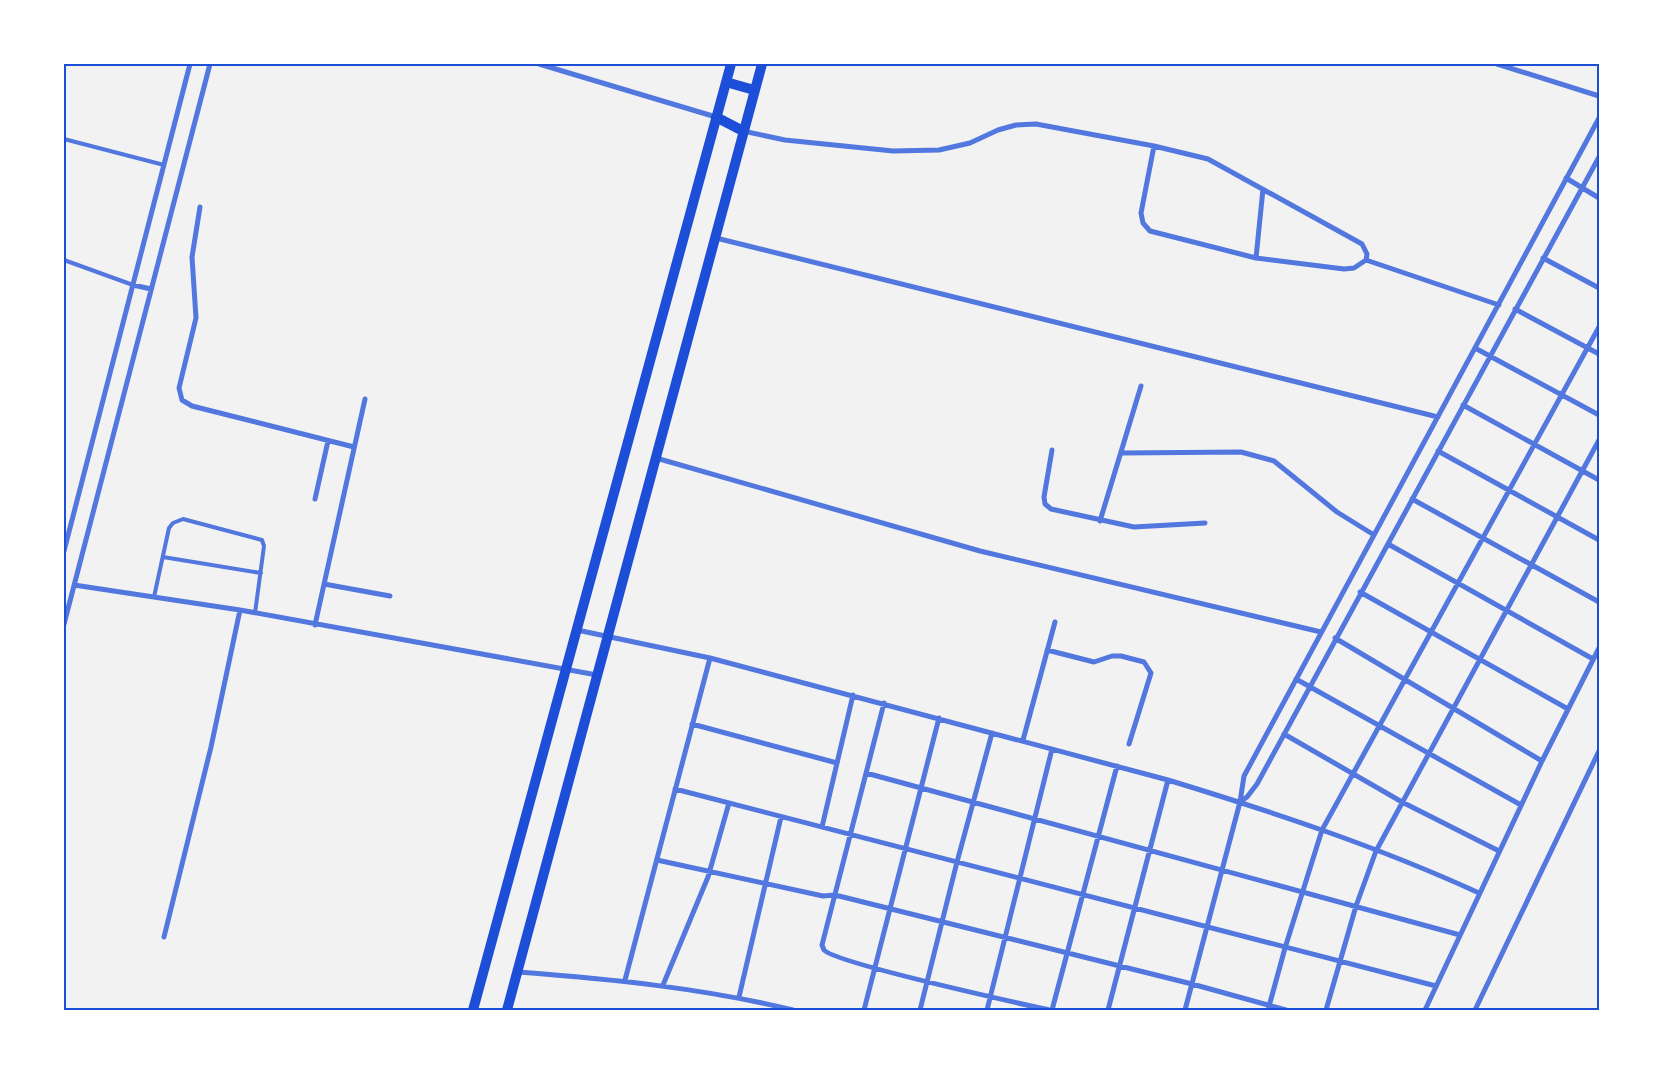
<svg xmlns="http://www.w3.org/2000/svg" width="1663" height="1074" font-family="'Alegreya Sans',sans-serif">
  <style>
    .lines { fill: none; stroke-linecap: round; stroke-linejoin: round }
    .service { stroke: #5277de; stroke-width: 4 }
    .minor { stroke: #5277de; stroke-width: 5 }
    .secondary { stroke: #1d4ed8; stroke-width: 10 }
    .neatline { fill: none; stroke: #1d4ed8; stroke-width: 2 }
  </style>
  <rect width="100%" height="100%" fill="#f2f2f2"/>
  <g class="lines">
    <path class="service" d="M64,139L164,165
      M64,260L133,285
      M163,557L261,573
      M154,597L169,528L173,523L183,519L262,540L264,546L255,613"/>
    <path class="minor" d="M539,64L716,117
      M1497,64L1599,96
      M743,131L785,140L893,151L939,150L970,143L998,130L1016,125L1036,124L1154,146L1141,213L1143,223L1150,231L1256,258L1344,269L1354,268L1366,260L1367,254L1362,244L1208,159L1154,146
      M1566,178L1599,198
      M200,207L192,257L196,318L179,388L182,400L192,406L354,447
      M716,238L1438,417
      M1256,258L1263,189
      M1543,258L1599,288
      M1366,260L1499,305
      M133,285L151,289
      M1515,309L1599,354
      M1475,348L1599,415
      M1463,405L1599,480
      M1052,450L1044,497L1045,504L1051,509L1134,527L1205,523
      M1438,451L1599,540
      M1122,453L1241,452L1274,461L1337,512L1374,535
      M656,458L980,551L1321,632
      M315,499L328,441
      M1412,499L1599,602
      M1100,521L1141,386
      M1388,544L1593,659
      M64,551L190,64
      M324,584L390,596
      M74,585L240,610L597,675
      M1360,592L1568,709
      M64,624L210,64
      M315,625L365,399
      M577,630L710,658L1168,780C1273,812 1379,847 1479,893
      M1335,638L1542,761
      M1047,650L1094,662L1112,656H1121L1144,662L1151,673L1129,744
      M1296,679L1521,805
      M884,703L822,945L824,950C835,963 1018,1003 1049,1010
      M692,724L837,763
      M1284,734L1402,802L1499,851
      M1023,740L1055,622
      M866,773L1460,935
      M675,789L1436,986
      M1240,802L1247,797L1257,784L1599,157
      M822,827L853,695
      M657,860L823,896L835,895L1192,984L1286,1010
      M164,937L211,747L240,610
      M518,972C611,979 702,988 793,1010
      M625,980L710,658
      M663,985L708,877L729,803
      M739,997L781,817
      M864,1010L939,718
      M920,1010L957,862L992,733
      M987,1010L1052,749
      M1052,1010L1117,766
      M1108,1010L1168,780
      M1185,1010L1240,802L1244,776L1599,118
      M1268,1010L1285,948L1322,830L1599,327
      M1326,1010L1356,906L1376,851L1599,440
      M1425,1010L1542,761L1599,648
      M1475,1010L1599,751"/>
    <path class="secondary" d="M726,82L754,90
      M716,117L743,131
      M473,1010L731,64
      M507,1010L762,64"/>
  </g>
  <rect width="1663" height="1074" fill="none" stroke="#ffffff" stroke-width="130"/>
  <rect x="65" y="65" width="1533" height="944" class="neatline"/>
</svg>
